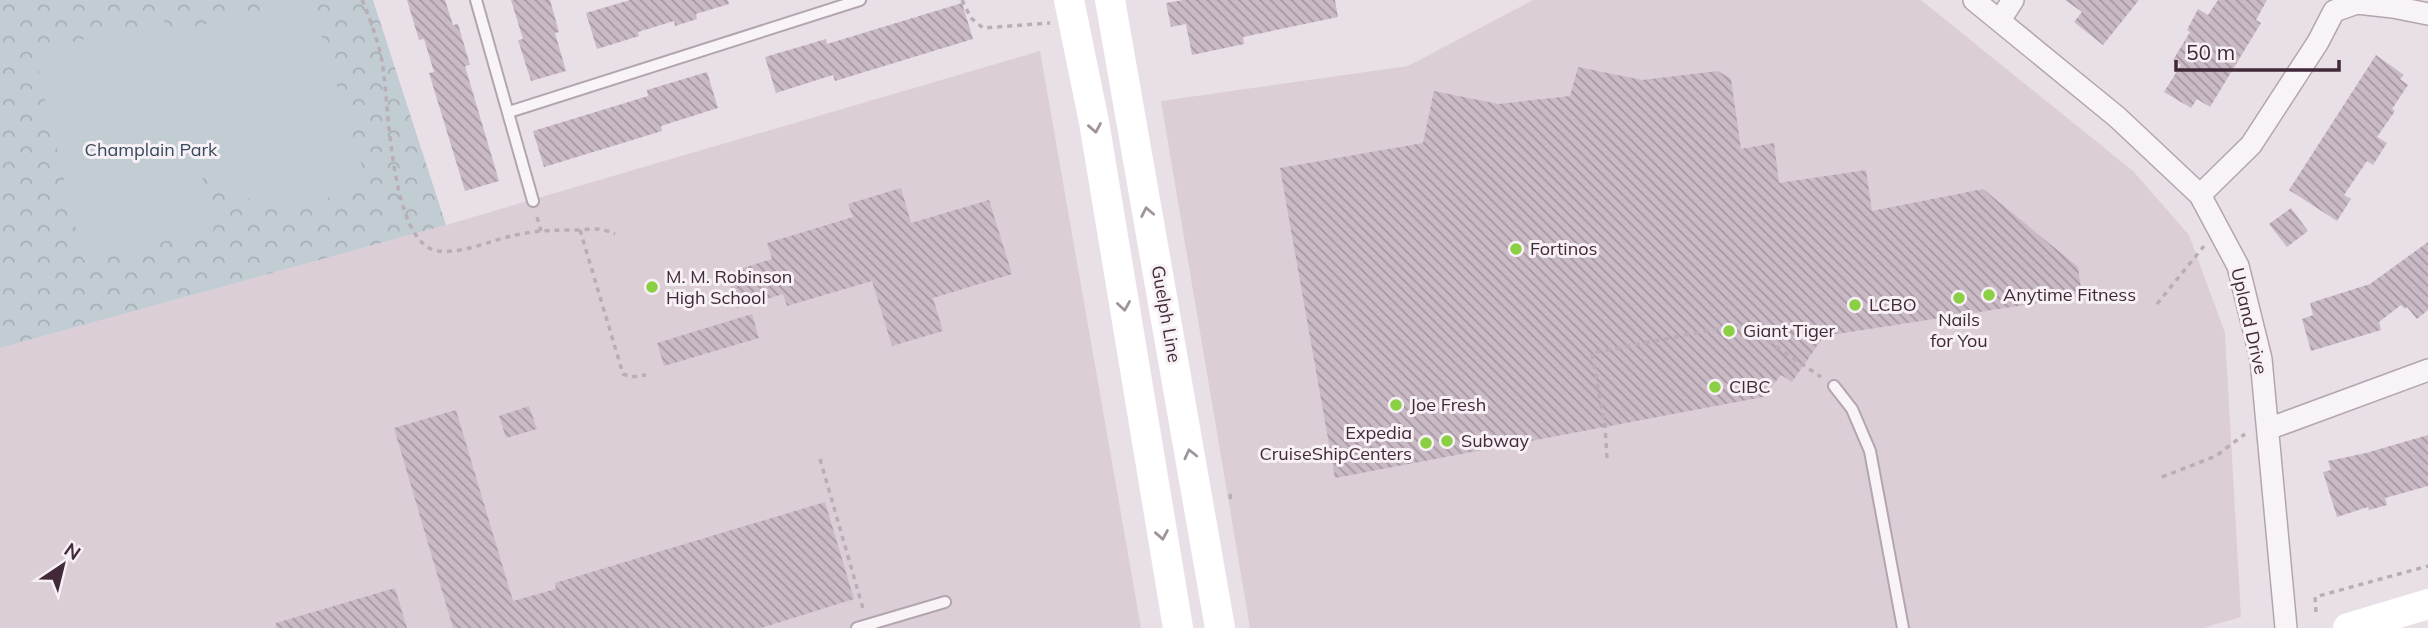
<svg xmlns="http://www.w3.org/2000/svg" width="2428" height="628" font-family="Mulish,sans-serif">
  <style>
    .built { fill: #dbced7 }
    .park { fill: url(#park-crowns) }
    .pitch { fill: #c1ccd3 }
    .building { fill: url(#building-back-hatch) }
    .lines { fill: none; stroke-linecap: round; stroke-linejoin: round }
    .service-casing { stroke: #b3a5b0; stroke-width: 14 }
    .minor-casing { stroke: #b3a5b0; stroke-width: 24 }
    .path { stroke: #baaeb6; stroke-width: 3.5; stroke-dasharray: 5 5; stroke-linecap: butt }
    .service { stroke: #f8f3f6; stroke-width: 10 }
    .minor { stroke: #f8f3f6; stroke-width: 21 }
    .secondary { stroke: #fff; stroke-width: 30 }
    .oneway { stroke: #a0949c }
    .poi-dot { fill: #8acf44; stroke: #f7f0f5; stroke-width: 2.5 }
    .labels { text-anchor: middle; stroke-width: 6; stroke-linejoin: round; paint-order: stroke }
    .park-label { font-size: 18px; fill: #364b5d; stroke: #f7f0f5 }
    .poi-label { font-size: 18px; fill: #41293a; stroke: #f7f0f5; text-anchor: start }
    .street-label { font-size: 18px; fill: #41293a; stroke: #f7f0f5 }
  </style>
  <defs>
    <pattern id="park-crowns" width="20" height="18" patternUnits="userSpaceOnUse" patternTransform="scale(1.75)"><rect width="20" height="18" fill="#c1ccd3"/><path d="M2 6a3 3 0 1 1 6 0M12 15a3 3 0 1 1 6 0" fill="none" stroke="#a7afb6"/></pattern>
    <pattern id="building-back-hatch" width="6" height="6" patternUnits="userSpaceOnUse" patternTransform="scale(1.75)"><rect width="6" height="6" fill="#c9bac5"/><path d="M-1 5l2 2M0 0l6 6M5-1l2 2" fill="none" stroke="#a597a1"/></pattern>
  </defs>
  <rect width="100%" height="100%" fill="#e9e0e7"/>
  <path class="built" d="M1533,0H1921L2133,171L2189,235L2225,333L2241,617L2203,628H1250L1161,101L1408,66Z
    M1040,51L1141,628H0V348L446,225Z"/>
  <path class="park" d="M0,0H373L446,225L0,348Z"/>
  <path class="pitch" d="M296,2L314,12L368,186L289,209L246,198L201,172L214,230L83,260L34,51L164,20L168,33Z"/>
  <path class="building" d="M407,0H445L453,25L458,24L470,65L465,66L499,181L465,191L429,73L434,72L424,39L419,40Z
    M511,0H550L559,32L555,33L566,71L531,81L518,40L523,39Z
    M630,0H728L729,4L696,14L697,19L675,26L674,21L638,32L639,36L597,49L586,13Z
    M1183,0H1335L1338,17L1243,37L1244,44L1192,55L1186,24L1171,27L1166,3Z
    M2065,0H2139L2103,45L2074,22L2082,12Z
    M2218,0H2267L2256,20L2261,23L2210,107L2197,99L2191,108L2164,92L2181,65L2173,60L2190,32L2187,30L2198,9L2208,15Z
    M962,3L973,39L835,81L833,75L776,93L765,57L826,39L827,44Z
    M2376,55L2404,75L2400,79L2408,85L2392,109L2395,111L2377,137L2387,143L2373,165L2367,161L2344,195L2351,199L2337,221L2289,190Z
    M1578,67L1642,80L1718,71L1731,79L1741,149L1774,143L1779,183L1866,170L1872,211L1983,189L2078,267L2082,296L1824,336L1792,382L1781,375L1763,397L1335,478L1280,168L1423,143L1434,91L1498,104L1570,96Z
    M707,72L718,108L661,126L662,131L544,167L533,131L648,96L647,90Z
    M901,188L911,223L989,200L1012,274L933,298L943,331L892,346L872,281L787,306L783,294L737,308L726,273L772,259L767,243L853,217L848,204Z
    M2291,208L2308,231L2287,247L2269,224Z
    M2428,242V310L2417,319L2407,307L2405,309L2401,305L2379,322L2381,330L2311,351L2302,319L2313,315L2310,303L2370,284Z
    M752,314L759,338L664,366L657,343Z
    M529,406L537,429L506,438L499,416Z
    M456,410L513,601L556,589L555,583L825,502L854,599L761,628H453L394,428Z
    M2428,435V486L2385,498L2387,505L2369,510L2368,507L2337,517L2323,472L2331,470L2328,461L2366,453Z
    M395,588L407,628H276V623Z"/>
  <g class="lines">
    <g class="service-casing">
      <path id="service" d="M476,0L533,201
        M509,112L860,0
        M1834,386L1852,409L1870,451L1903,628
        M857,628L945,602"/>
    </g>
    <g class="minor-casing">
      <path id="minor" d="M1974,0L2117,117L2200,195L2238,266L2261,359L2286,628
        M2000,20L2013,0
        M2200,195L2251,145L2318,42L2334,11L2357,3L2393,7L2428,14
        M2268,429L2428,370"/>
    </g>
    <path class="path" d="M362,0C370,18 378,41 382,61C389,99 389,244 438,251C463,254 491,240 516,235C537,230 557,230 579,230C595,229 599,227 615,234
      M962,0L971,18L983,28L1050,23
      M537,217L541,231
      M580,230L623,374L631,377L646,375
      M2157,304L2204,246
      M1607,458L1605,427L1592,353L1743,324L1821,377
      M820,459L864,612
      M2162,477L2216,456L2245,434
      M1230,494L1231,502
      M2316,612L2315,597L2428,566"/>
    <use href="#service" class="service"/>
    <use href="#minor" class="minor"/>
    <path class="secondary" d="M1069,0L1094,122L1178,628
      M1110,0L1220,628
      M2348,628L2428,604"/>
  </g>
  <defs><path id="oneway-chevron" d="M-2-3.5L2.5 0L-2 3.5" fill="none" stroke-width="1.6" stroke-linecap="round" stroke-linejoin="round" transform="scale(1.75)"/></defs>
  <g class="oneway">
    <use href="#oneway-chevron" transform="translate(1095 128) rotate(80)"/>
    <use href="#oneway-chevron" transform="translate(1147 212) rotate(-101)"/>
    <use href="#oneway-chevron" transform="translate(1124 306) rotate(81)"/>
    <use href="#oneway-chevron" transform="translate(1190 454) rotate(-103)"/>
    <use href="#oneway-chevron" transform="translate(1162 535) rotate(80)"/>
  </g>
  <g class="poi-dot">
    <circle cx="1516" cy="249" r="7"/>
    <circle cx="652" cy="287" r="7"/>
    <circle cx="1989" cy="295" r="7"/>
    <circle cx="1959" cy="298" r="7"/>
    <circle cx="1855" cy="305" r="7"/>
    <circle cx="1729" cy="331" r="7"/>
    <circle cx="1715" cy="387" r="7"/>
    <circle cx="1396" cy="405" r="7"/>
    <circle cx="1447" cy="441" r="7"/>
    <circle cx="1426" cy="443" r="7"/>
  </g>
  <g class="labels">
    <g class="park-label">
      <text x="151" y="156">Champlain Park</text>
    </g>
    <g class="poi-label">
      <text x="1530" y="255">Fortinos</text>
      <text x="666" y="283">M. M. Robinson<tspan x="666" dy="21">High School</tspan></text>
      <text x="2003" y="301">Anytime Fitness</text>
      <text x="1869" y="311">LCBO</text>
      <text x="1959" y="326" text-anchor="middle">Nails<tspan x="1959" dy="21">for You</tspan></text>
      <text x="1743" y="337">Giant Tiger</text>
      <text x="1729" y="393">CIBC</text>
      <text x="1410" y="411">Joe Fresh</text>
      <text x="1412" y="439" text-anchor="end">Expedia<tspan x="1412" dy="21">CruiseShipCenters</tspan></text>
      <text x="1461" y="447">Subway</text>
    </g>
    <g class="street-label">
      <text transform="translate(1166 314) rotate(80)" y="6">Guelph Line</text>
      <text transform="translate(2249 321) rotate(77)" y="6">Upland Drive</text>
    </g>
  </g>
  <g transform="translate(63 565) rotate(35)" stroke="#f7f0f5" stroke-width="5" paint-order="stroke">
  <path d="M0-5L12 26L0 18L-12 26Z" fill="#41293a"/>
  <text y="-10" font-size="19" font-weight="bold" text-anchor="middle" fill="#41293a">N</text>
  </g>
  <path d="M2176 60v10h163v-10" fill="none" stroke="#41293a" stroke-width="3.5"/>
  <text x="2186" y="60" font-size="21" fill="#41293a" stroke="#f7f0f5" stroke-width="5" paint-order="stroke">50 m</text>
</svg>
